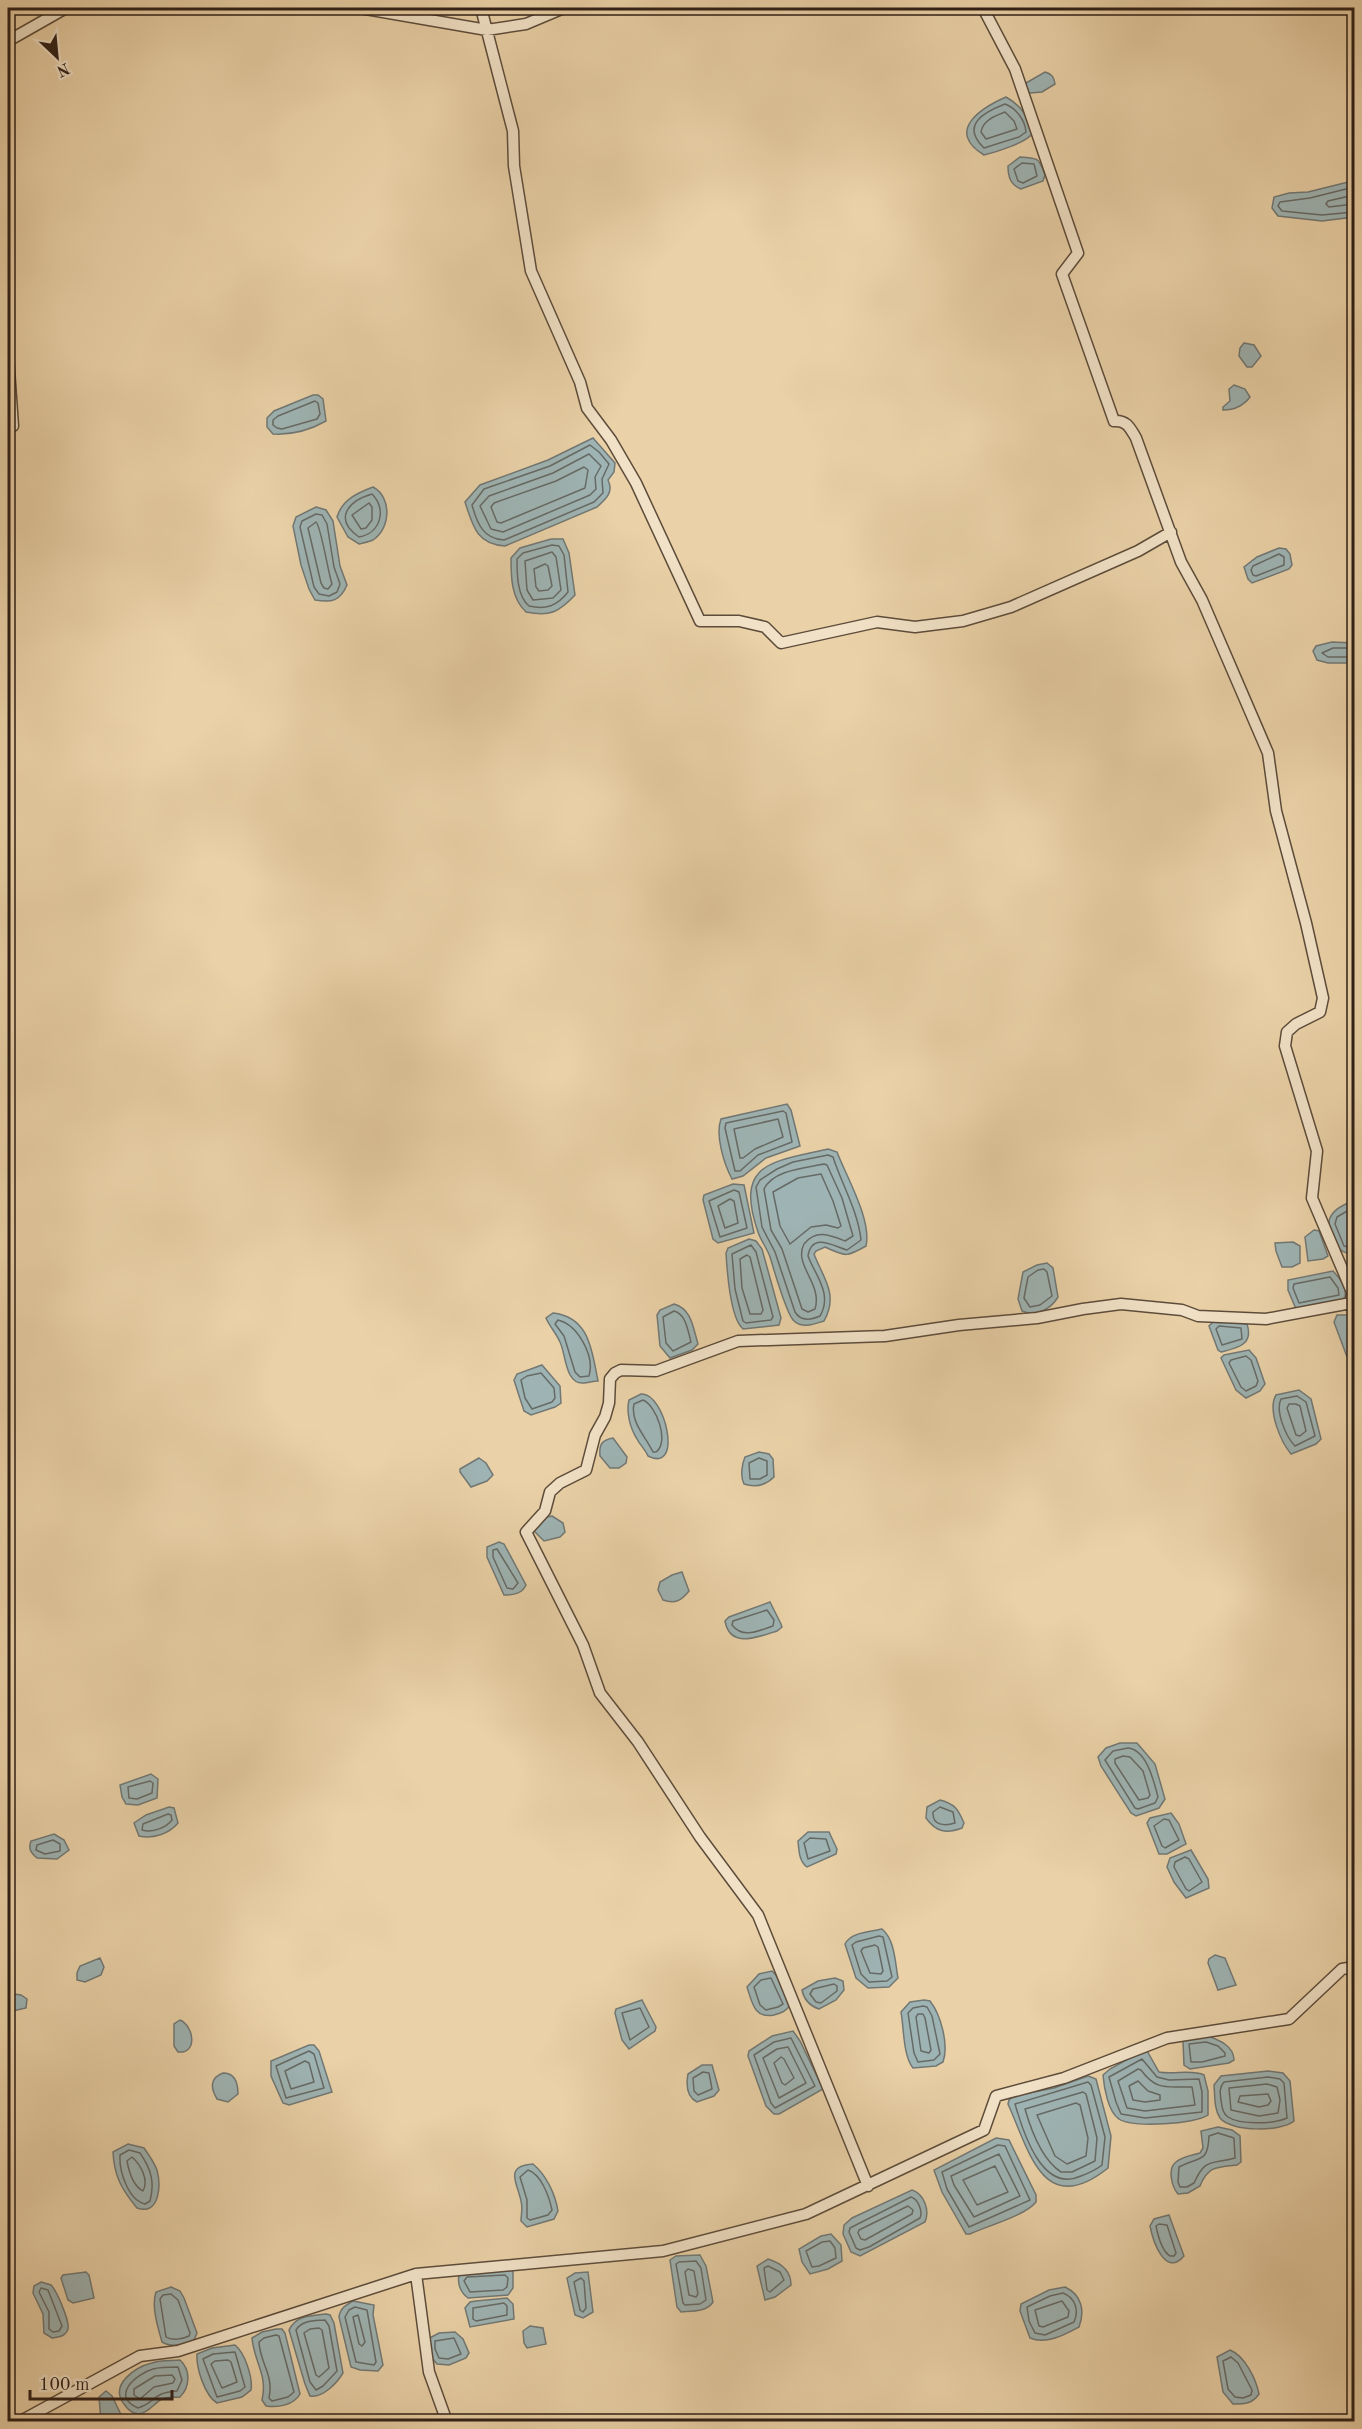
<svg xmlns="http://www.w3.org/2000/svg" width="1362" height="2429" font-family="'Old Standard TT',serif">
  <style>
    .water { fill: #9eb4b4; stroke: #717875; stroke-width: 1.5 }
    .lines { fill: none; stroke-linecap: round; stroke-linejoin: round }
    .shore { stroke: #666a66; stroke-width: 1.5 }
    .minor-casing { stroke: #5d4c3b; stroke-width: 13 }
    .minor { stroke: #f1e1c6; stroke-width: 10 }
  </style>
  <rect width="100%" height="100%" fill="#ead1a7"/>
  <filter id="stains"><feTurbulence type="fractalNoise" baseFrequency=".00333" numOctaves="4"/><feColorMatrix values="0 0 0 0 .2 0 0 0 0 .09 0 0 0 0 .02 0 0 0 .5 -.17"/></filter>
  <radialGradient id="worn" r=".72"><stop offset=".6" stop-color="#630" stop-opacity="0"/><stop offset="1" stop-color="#630" stop-opacity=".3"/></radialGradient>
  <path class="water" d="M1045,72C1052,74 1054,77 1055,84L1042,92L1030,93L1026,90V83Z
    M1006,97C1022,106 1027,116 1033,133C1026,143 996,152 984,155C945,131 981,108 1006,97Z
    M1020,157C1038,159 1038,156 1045,175L1043,181L1021,189C1011,185 1008,178 1008,166Z
    M1352,181L1354,182V217L1322,221L1278,216L1272,208L1274,197L1289,193L1308,192Z
    M1244,343L1254,345L1261,356L1252,367H1247L1239,356L1240,348Z
    M1234,385L1245,389L1250,397C1244,405 1234,410 1223,410V407L1230,401L1229,389Z
    M313,395H318L323,399L326,421C310,430 291,435 273,434L267,427V418L274,411Z
    M593,438L615,463L614,472L608,480C614,492 606,499 597,507L505,546C477,544 473,527 465,502L480,485L548,460Z
    M373,487C392,497 391,528 373,540C369,542 363,543 359,544L348,537L337,517C342,500 357,493 373,487Z
    M316,507L326,510L333,521L340,566L347,585C340,601 332,603 315,600L309,589L301,565L293,526L296,517Z
    M551,539H563L569,553L575,595C559,612 550,617 526,612C511,598 511,577 511,558L520,548Z
    M1279,548L1286,549L1290,554L1292,565L1289,569L1252,583L1248,579L1244,567L1257,557Z
    M1332,642L1354,643V663H1328L1317,660L1313,651L1316,646Z
    M787,1104L791,1110L800,1146L766,1158L743,1176L732,1179C724,1164 715,1135 721,1119Z
    M828,1149L837,1152C846,1176 872,1220 866,1246C847,1257 846,1257 825,1247L816,1251L814,1254C823,1278 839,1294 824,1321C814,1324 803,1329 794,1321C786,1314 774,1269 770,1257C767,1248 761,1241 758,1232C734,1162 772,1162 828,1149Z
    M733,1184L744,1185L754,1233L718,1243L713,1239L703,1200L704,1195Z
    M1354,1200V1254C1337,1255 1329,1237 1329,1221C1332,1209 1344,1205 1354,1200Z
    M1314,1230L1319,1231L1328,1256L1323,1259L1308,1261L1305,1237Z
    M749,1239L756,1241L762,1249L781,1318L779,1325L743,1329C730,1318 727,1270 726,1253L728,1248Z
    M1293,1242L1300,1246V1263L1292,1267H1282L1276,1251L1275,1243Z
    M1047,1263L1053,1268L1058,1297C1051,1309 1036,1317 1022,1311L1018,1299L1023,1272L1037,1265Z
    M1333,1271C1340,1278 1347,1287 1345,1297L1342,1300L1296,1309L1288,1290V1280Z
    M674,1304C692,1309 693,1328 698,1344L692,1350L670,1358L660,1346L657,1315L660,1310Z
    M553,1313C590,1317 592,1352 598,1381C593,1381 588,1383 584,1383C565,1385 566,1354 560,1342C556,1333 550,1327 546,1318Z
    M1337,1315H1349L1354,1320V1359L1347,1357L1334,1322Z
    M1214,1321L1247,1324C1254,1345 1237,1348 1221,1352L1218,1350L1209,1326Z
    M1249,1350L1256,1358L1265,1384L1260,1391L1246,1398L1236,1390L1221,1358L1224,1355Z
    M542,1365L560,1386L561,1403L555,1407L531,1415L524,1411L514,1380L517,1374Z
    M1299,1390L1311,1399L1321,1439L1316,1444L1291,1454C1281,1442 1267,1410 1276,1395Z
    M641,1394C665,1392 684,1474 648,1456C645,1449 640,1445 637,1439C630,1428 626,1412 629,1400Z
    M613,1438L627,1457L626,1463L619,1468H610L600,1456C599,1444 602,1440 613,1438Z
    M759,1452L769,1454L773,1459L774,1477C766,1485 756,1488 744,1484C740,1476 742,1464 745,1457Z
    M479,1458L486,1463L493,1475L487,1481L471,1487L460,1472V1469Z
    M552,1516L563,1523L565,1532L560,1537L544,1541L534,1531L547,1517Z
    M499,1542L504,1544L526,1585C522,1594 513,1595 504,1595L487,1557V1547Z
    M682,1572L689,1591C681,1601 675,1604 663,1600L658,1590L660,1582L672,1575Z
    M770,1602L781,1624L782,1627L777,1631C758,1637 730,1649 725,1621L729,1617Z
    M1120,1743H1137L1155,1764L1165,1799L1159,1808L1136,1816L1131,1813L1101,1766L1098,1757L1106,1748Z
    M151,1774L158,1779L157,1798L138,1805L126,1804L122,1797L120,1785Z
    M940,1800C955,1804 958,1809 964,1823L962,1828C946,1834 936,1832 926,1818L927,1807Z
    M169,1807L174,1808L178,1823C169,1834 153,1839 139,1836L134,1823L146,1815Z
    M1171,1813L1179,1824L1186,1844L1167,1854H1159L1147,1823L1150,1818Z
    M808,1832H829L837,1849L836,1854L807,1867C799,1861 799,1851 798,1841Z
    M54,1834L64,1840L69,1850L57,1859L37,1858C31,1853 28,1849 31,1841Z
    M1191,1850L1208,1879L1209,1888L1186,1898L1174,1882L1167,1867L1170,1858Z
    M882,1929C895,1940 895,1962 898,1978L889,1987L868,1988L856,1978L845,1944C851,1932 870,1932 882,1929Z
    M1215,1955L1225,1958L1236,1985L1218,1990L1208,1963L1209,1959Z
    M100,1958L104,1967L101,1975L85,1982L77,1980V1973L80,1966Z
    M772,1971L776,1975L790,2005C787,2011 781,2013 774,2015C754,2019 752,2002 747,1987L759,1974Z
    M835,1978L843,1981L844,1990L836,2000L819,2009C810,2006 804,2000 802,1990L818,1981Z
    M14,1994L21,1995L27,1999L26,2008L8,2012V1996Z
    M642,2000L656,2027L655,2031L629,2049L622,2040L615,2013L616,2009Z
    M924,2000L930,2001C941,2015 949,2045 943,2062L936,2066L913,2068C903,2056 904,2028 901,2012L910,2002Z
    M180,2020C194,2026 198,2054 178,2052L174,2046V2024Z
    M793,2031L800,2041L823,2089L779,2114H774L766,2106L748,2056L749,2051L772,2036Z
    M1208,2036C1219,2040 1234,2046 1234,2060L1229,2063L1190,2069L1184,2065L1183,2041L1185,2038Z
    M309,2045H314L319,2051L332,2092L289,2105L283,2103L271,2076V2061Z
    M1146,2049L1159,2072C1173,2075 1192,2069 1204,2075L1208,2091V2115C1196,2124 1132,2128 1119,2119C1108,2112 1104,2087 1103,2075L1110,2069Z
    M702,2065H712L719,2090L714,2096L697,2102C687,2097 686,2085 688,2074Z
    M1268,2071L1283,2073L1290,2081L1294,2121C1281,2132 1231,2132 1220,2118C1214,2109 1215,2096 1214,2085L1221,2076Z
    M223,2073C235,2073 238,2083 238,2094L228,2102L217,2099C211,2089 209,2078 223,2073Z
    M1088,2076L1096,2079L1111,2136L1108,2168C1043,2220 1029,2150 1008,2104L1009,2100L1014,2096L1054,2088Z
    M1218,2127L1232,2130L1240,2136L1241,2162L1237,2165C1217,2167 1208,2166 1200,2186L1188,2193L1178,2194C1172,2187 1167,2169 1176,2162C1181,2157 1193,2155 1200,2153L1203,2148L1201,2131Z
    M996,2138L1009,2140L1036,2195V2202C1025,2216 987,2226 970,2234H966L942,2192L934,2170Z
    M128,2144L144,2148C149,2155 154,2162 157,2170C161,2185 160,2216 137,2208C122,2190 114,2176 113,2152Z
    M533,2164C546,2175 555,2193 558,2211L554,2219L527,2227L521,2221C521,2215 523,2208 521,2201C518,2184 503,2166 533,2164Z
    M912,2190C924,2194 930,2210 925,2222L860,2256L851,2252L843,2234L844,2225L852,2218Z
    M1169,2215L1184,2256C1165,2278 1153,2241 1150,2226L1154,2219Z
    M831,2234L841,2245L842,2261L828,2269L810,2274L802,2262L799,2249L821,2236Z
    M700,2255L706,2266L713,2302C707,2312 692,2311 681,2312L677,2307L670,2260L676,2256Z
    M768,2259C781,2263 791,2271 791,2285L775,2297L765,2300L757,2266Z
    M513,2270V2288L508,2295L468,2298C461,2293 457,2284 459,2275Z
    M86,2272L89,2275L94,2298L73,2303L68,2300L61,2278L63,2275Z
    M588,2272L593,2312L583,2318L575,2315L567,2278L575,2273Z
    M41,2282L51,2285C57,2291 70,2322 68,2329C65,2337 59,2337 52,2338L44,2333L43,2314L33,2293L34,2286Z
    M171,2287L180,2291L184,2298L197,2333L194,2340C184,2345 172,2348 162,2342C158,2328 151,2306 156,2292Z
    M1065,2287C1082,2295 1085,2311 1079,2327C1064,2335 1046,2345 1030,2338L1020,2311L1021,2304L1049,2290Z
    M507,2298L513,2304L514,2319L470,2327L465,2308L470,2302L476,2301Z
    M353,2301L374,2305L373,2315L383,2365L378,2371L360,2370L351,2367L339,2317C340,2308 346,2305 353,2301Z
    M326,2314L330,2315L334,2323L343,2373C337,2383 323,2398 310,2396L305,2384L289,2330C296,2315 311,2316 326,2314Z
    M530,2326L543,2328L546,2344L527,2348L524,2343L523,2331Z
    M276,2329H282L285,2333L300,2394C294,2405 278,2408 266,2406L262,2400C268,2375 254,2362 252,2338L262,2332Z
    M455,2332L463,2339L469,2353L466,2358L449,2365L437,2364L432,2358L428,2339L439,2333Z
    M235,2345C245,2353 253,2378 251,2390L242,2397L217,2403C205,2396 196,2368 197,2354L212,2348Z
    M1230,2350C1245,2356 1256,2379 1259,2394C1252,2404 1245,2404 1233,2404L1223,2392L1217,2357Z
    M180,2360C191,2370 190,2387 180,2397C173,2398 168,2396 162,2399C154,2403 149,2413 139,2414C132,2414 128,2410 124,2404C109,2385 135,2367 152,2363C161,2360 171,2361 180,2360Z
    M106,2391L112,2396L124,2421H101L99,2397Z"/>
  <g class="lines">
    <path class="shore" d="M1005,104C1016,108 1025,120 1026,132L1019,137L984,148C960,125 984,112 1005,104Z
      M1005,112L1014,121L1017,129L986,139L981,132C983,120 995,116 1005,112Z
      M1022,163L1034,164L1037,176L1023,183L1018,181L1014,169Z
      M1354,187L1310,198L1280,202L1278,206L1282,211L1322,215L1354,212
      M1354,195L1328,201L1326,204L1329,207L1354,204
      M315,401L318,403L320,414L317,419L282,429L277,428L273,425V420L278,416Z
      M590,445L599,452L609,464L602,479L603,493L594,502L504,540C483,539 477,523 472,505L484,489L550,466Z
      M589,454L601,466L595,477L596,489L590,495L503,532L491,529L480,506L489,496L553,473Z
      M584,467L588,470L585,488L501,523L497,522L491,507L494,503L556,481Z
      M372,494C387,509 381,533 359,537C333,519 348,501 372,494Z
      M369,503L372,507V520L366,528L361,529L352,515Z
      M316,514L322,515L327,524L334,567L340,584L337,592L329,596L319,594L314,587L300,527L302,521Z
      M316,522C321,526 328,572 332,584L328,589L324,588L321,583L308,528Z
      M552,545L559,546L564,555L568,592C557,606 546,610 529,606C517,596 517,574 517,559L523,553Z
      M552,552L556,557L561,590L553,598L533,600L527,590L525,561Z
      M1279,554L1284,557V565L1256,576L1253,575L1251,570L1253,566Z
      M545,564L548,566L552,586L548,590L539,591L536,587L534,569Z
      M1354,648H1333L1322,653L1328,657H1354
      M783,1111L786,1113L792,1142L758,1155L740,1171H735L725,1128L726,1123Z
      M778,1119L783,1137L755,1149L743,1158H740L734,1129Z
      M828,1155L833,1157C842,1185 858,1211 861,1240L847,1250C833,1246 812,1232 808,1256C815,1275 833,1294 820,1316C811,1320 801,1322 795,1312L775,1252L762,1227L756,1187L760,1180L777,1169L793,1162Z
      M824,1164L827,1165L842,1198L853,1236L845,1241C830,1235 816,1229 804,1244C793,1265 823,1284 815,1309L808,1312L802,1309L782,1249L771,1230L764,1189C773,1170 805,1168 824,1164Z
      M821,1174L833,1201L841,1226L838,1228L826,1225L811,1227L790,1244L780,1226L773,1192L798,1178Z
      M734,1190L739,1192L747,1228L720,1237L709,1201Z
      M730,1199L734,1201L738,1223L725,1228L718,1206Z
      M1354,1207L1337,1217L1335,1224L1344,1246L1354,1248
      M751,1245L756,1252L773,1317L771,1320L746,1323L743,1321L735,1289L732,1254Z
      M747,1255L750,1257L763,1310L761,1314H750L742,1288L740,1259Z
      M1038,1270L1044,1269L1047,1272L1052,1296L1040,1305L1030,1307L1024,1298L1028,1277Z
      M1330,1277L1338,1288L1339,1295L1299,1303L1293,1288L1294,1284Z
      M674,1311C686,1314 688,1331 691,1342L673,1351L666,1343L663,1317Z
      M558,1320C578,1325 595,1356 589,1376L580,1377L575,1372L564,1336L555,1324Z
      M1219,1326L1241,1328L1242,1339L1222,1345L1216,1329Z
      M1246,1356L1251,1360L1258,1381L1256,1386L1246,1391L1241,1387L1229,1363L1231,1360Z
      M541,1373L554,1388L555,1398L552,1402L532,1409L525,1398L521,1380L527,1376Z
      M1297,1396L1306,1402L1315,1436L1295,1446C1286,1437 1275,1411 1281,1399Z
      M643,1400C656,1405 670,1442 656,1452H653C646,1437 630,1422 634,1404Z
      M1289,1404H1296L1300,1406L1306,1431L1300,1436L1296,1435L1287,1408Z
      M759,1458L767,1461V1475L760,1479H750L749,1463Z
      M497,1549L518,1583L513,1589L507,1588L493,1557V1550Z
      M767,1610L774,1620L773,1626C758,1631 743,1639 732,1625L733,1621Z
      M1128,1748C1147,1750 1154,1782 1158,1797L1155,1803L1138,1809L1135,1808L1105,1760L1113,1751Z
      M1123,1756L1130,1757L1143,1771L1150,1795L1148,1798L1139,1800L1115,1763V1759Z
      M150,1781L153,1783L152,1793L137,1799L129,1798L128,1787Z
      M940,1807L953,1812L955,1823C945,1826 932,1826 933,1812Z
      M168,1814L171,1815L172,1820C166,1828 152,1833 142,1830L143,1824Z
      M1164,1819L1169,1820L1179,1840L1165,1848L1162,1846L1154,1826Z
      M810,1838L826,1839L830,1851L808,1859L804,1843Z
      M53,1840L60,1844V1851L45,1854L36,1850L37,1845Z
      M1185,1857L1189,1859L1202,1882L1189,1891L1186,1889L1174,1867L1175,1862Z
      M879,1936L883,1937L892,1977L887,1981L869,1982L861,1974L852,1945L856,1942Z
      M875,1945L878,1947L883,1971L881,1974L870,1973L861,1951L863,1948Z
      M771,1978L783,2004L778,2007L766,2010L760,2005L754,1987L761,1980Z
      M834,1984L837,1986V1991L821,2003L816,2002L810,1994L813,1989Z
      M923,2006L927,2007L932,2016L940,2054L934,2060L918,2062L914,2053L908,2013L913,2008Z
      M640,2008L649,2027L630,2040L622,2013Z
      M918,2014H923L925,2018L931,2050L929,2053L921,2051L916,2017Z
      M791,2038L815,2086L775,2108L771,2103L754,2055L774,2042Z
      M1206,2042L1218,2046L1225,2053V2056L1202,2062H1191L1189,2044Z
      M788,2047L806,2083L779,2098L763,2058L777,2049Z
      M309,2051L314,2054L324,2088L286,2098L276,2066Z
      M781,2057L784,2059L794,2078L785,2085L782,2083L774,2063Z
      M1142,2059L1157,2077L1169,2080L1199,2079L1202,2092V2112L1145,2118L1121,2114L1116,2102L1109,2077Z
      M305,2061L309,2063L314,2082L291,2089L285,2071Z
      M1138,2069L1141,2070C1157,2092 1168,2086 1192,2087L1195,2105L1145,2111L1127,2108L1118,2081Z
      M703,2072L709,2073L712,2089L698,2095L694,2091L693,2078Z
      M1268,2077L1280,2079L1284,2083L1287,2118C1274,2124 1240,2125 1228,2117C1222,2113 1222,2106 1221,2100C1220,2093 1219,2088 1224,2082Z
      M1138,2081L1148,2091L1160,2095V2100L1145,2102L1133,2100L1129,2086Z
      M1088,2082L1091,2085L1105,2137L1102,2165C1096,2170 1089,2173 1081,2176C1042,2194 1023,2132 1015,2104Z
      M1267,2084L1277,2087L1280,2100L1278,2113L1259,2116L1231,2110L1229,2088Z
      M1083,2092L1086,2094L1097,2138L1095,2161L1072,2172H1061C1041,2159 1031,2130 1025,2109Z
      M1268,2094L1271,2101L1268,2105L1259,2107L1238,2102L1240,2096Z
      M1076,2103L1080,2105L1088,2138L1086,2156L1067,2164L1055,2156L1037,2115Z
      M1218,2133L1234,2138L1235,2158C1211,2165 1206,2157 1194,2183L1187,2187H1180L1178,2182L1179,2167C1199,2156 1208,2164 1209,2136Z
      M998,2145L1005,2146L1030,2200L969,2227L947,2189L942,2172Z
      M129,2150L140,2153C151,2169 155,2182 150,2201L145,2204C128,2200 119,2171 120,2155Z
      M999,2154L1020,2196L974,2217L954,2185L951,2176Z
      M132,2157C141,2165 149,2180 143,2191C133,2186 129,2172 127,2161Z
      M995,2166L1008,2192L977,2205L963,2180Z
      M528,2170C541,2174 549,2196 552,2210L548,2215L530,2220L527,2218V2200L520,2177Z
      M911,2197C918,2199 923,2211 920,2218L869,2247L860,2250L856,2248L849,2232L850,2228Z
      M908,2206L913,2210L912,2214L865,2240L861,2239L858,2233L859,2230Z
      M1159,2224L1167,2225L1176,2253L1174,2256H1170C1162,2251 1158,2236 1156,2226Z
      M830,2241L835,2248L836,2258L819,2266L812,2267L806,2251L822,2242Z
      M696,2261L701,2268L706,2300L700,2304L685,2305L683,2303L676,2264L679,2262Z
      M768,2266L780,2272L784,2280L770,2292L767,2290L764,2268Z
      M688,2269L694,2271L698,2294L696,2297L689,2295L685,2272Z
      M505,2275L508,2278L507,2287L503,2290L470,2292L464,2281L467,2277Z
      M581,2278L584,2281L586,2308L583,2312L580,2310L574,2282Z
      M41,2288L48,2290L62,2326L59,2331L53,2332L49,2329V2312L39,2292Z
      M1063,2293C1076,2298 1079,2311 1074,2322L1045,2335L1035,2333L1029,2321L1027,2307L1050,2296Z
      M171,2294L178,2300L190,2333L189,2336C183,2339 172,2341 166,2337L160,2299L163,2295Z
      M1062,2301L1069,2311L1068,2317L1043,2327L1039,2326L1035,2310Z
      M504,2303L507,2306V2315L476,2321L473,2319V2308Z
      M355,2307L367,2310L376,2362L374,2365L356,2362L345,2317L349,2310Z
      M358,2315L365,2342L362,2346L359,2344L353,2317Z
      M325,2320L329,2326L337,2371L323,2386L316,2390L310,2382L296,2330C302,2320 314,2321 325,2320Z
      M319,2328L322,2330L329,2368L319,2377L316,2375L304,2333L310,2329Z
      M276,2335L279,2336L294,2392L288,2397L272,2401L269,2398C274,2374 260,2364 259,2342L264,2338Z
      M454,2338L461,2354L448,2359L439,2358L435,2349V2341Z
      M235,2352L245,2387L240,2391L217,2397L203,2359L213,2354Z
      M1231,2357L1238,2363L1252,2390L1251,2395L1243,2398L1235,2397L1228,2389L1223,2361Z
      M228,2360L231,2362L237,2382L222,2388L211,2364L215,2361Z
      M178,2367L182,2380L177,2391C151,2393 157,2402 138,2408C110,2396 136,2374 153,2369C160,2367 171,2367 178,2367Z
      M172,2375L175,2379L173,2383L154,2387L140,2399L134,2395V2389L155,2376Z"/>
    <g class="minor-casing">
      <path id="minor" d="M360,8L487,30L526,24L564,8
        M481,8L513,131L514,166L531,271L580,382L587,408L611,440L636,483L700,621H739L765,627L781,643L877,622L915,627L963,621L1011,607L1138,551L1171,532
        M983,8L1015,69L1078,253L1062,274L1114,421C1127,420 1130,428 1136,438L1181,562L1202,600L1268,753L1276,811L1306,923L1323,998L1320,1012L1296,1024L1287,1032L1285,1046L1317,1151L1312,1198L1352,1292L1351,1303
        M8,41L66,8
        M8,355L13,426
        M868,2186L758,1915L700,1837L638,1742L600,1693L583,1645L526,1532L545,1511L550,1492L560,1483L586,1470L595,1435L605,1417L609,1403L610,1379L615,1373L621,1370L656,1371L738,1341L885,1336L959,1325L1037,1318L1083,1309L1121,1304L1182,1310L1198,1316L1266,1319L1351,1303L1354,1307
        M416,2274L429,2372L447,2422
        M19,2422L140,2356L178,2351L416,2274L663,2251L806,2214L984,2130L996,2096L1064,2078L1167,2038L1289,2019L1342,1969L1354,1967"/>
    </g>
    <use href="#minor" class="minor"/>
  </g>
  <rect width="1362" height="2429" fill="none" stroke="#ead1a7" stroke-width="30"/>
  <rect x="9" y="9" width="1344" height="2411" fill="none" stroke="#2e1f17" stroke-width="3"/>
  <rect x="15" y="15" width="1332" height="2399" fill="none" stroke="#2e1f17" stroke-width="1.5"/>
  <g transform="translate(57 57) rotate(154)" stroke="#f1e1c6" stroke-width="4.5" paint-order="stroke">
  <path d="M0-4.5L10 22L0 15L-10 22Z" fill="#2e1f17"/>
  <text y="-9" font-size="16" font-weight="bold" text-anchor="middle" fill="#2e1f17">N</text>
  </g>
  <path d="M30 2390v9h142v-9" fill="none" stroke="#2e1f17" stroke-width="3"/>
  <text x="39" y="2390" font-size="18" fill="#2e1f17" stroke="#f1e1c6" stroke-width="4.5" paint-order="stroke">100 m</text>
  <rect width="100%" height="100%" filter="url(#stains)"/>
  <rect width="100%" height="100%" fill="url(#worn)"/>
</svg>
